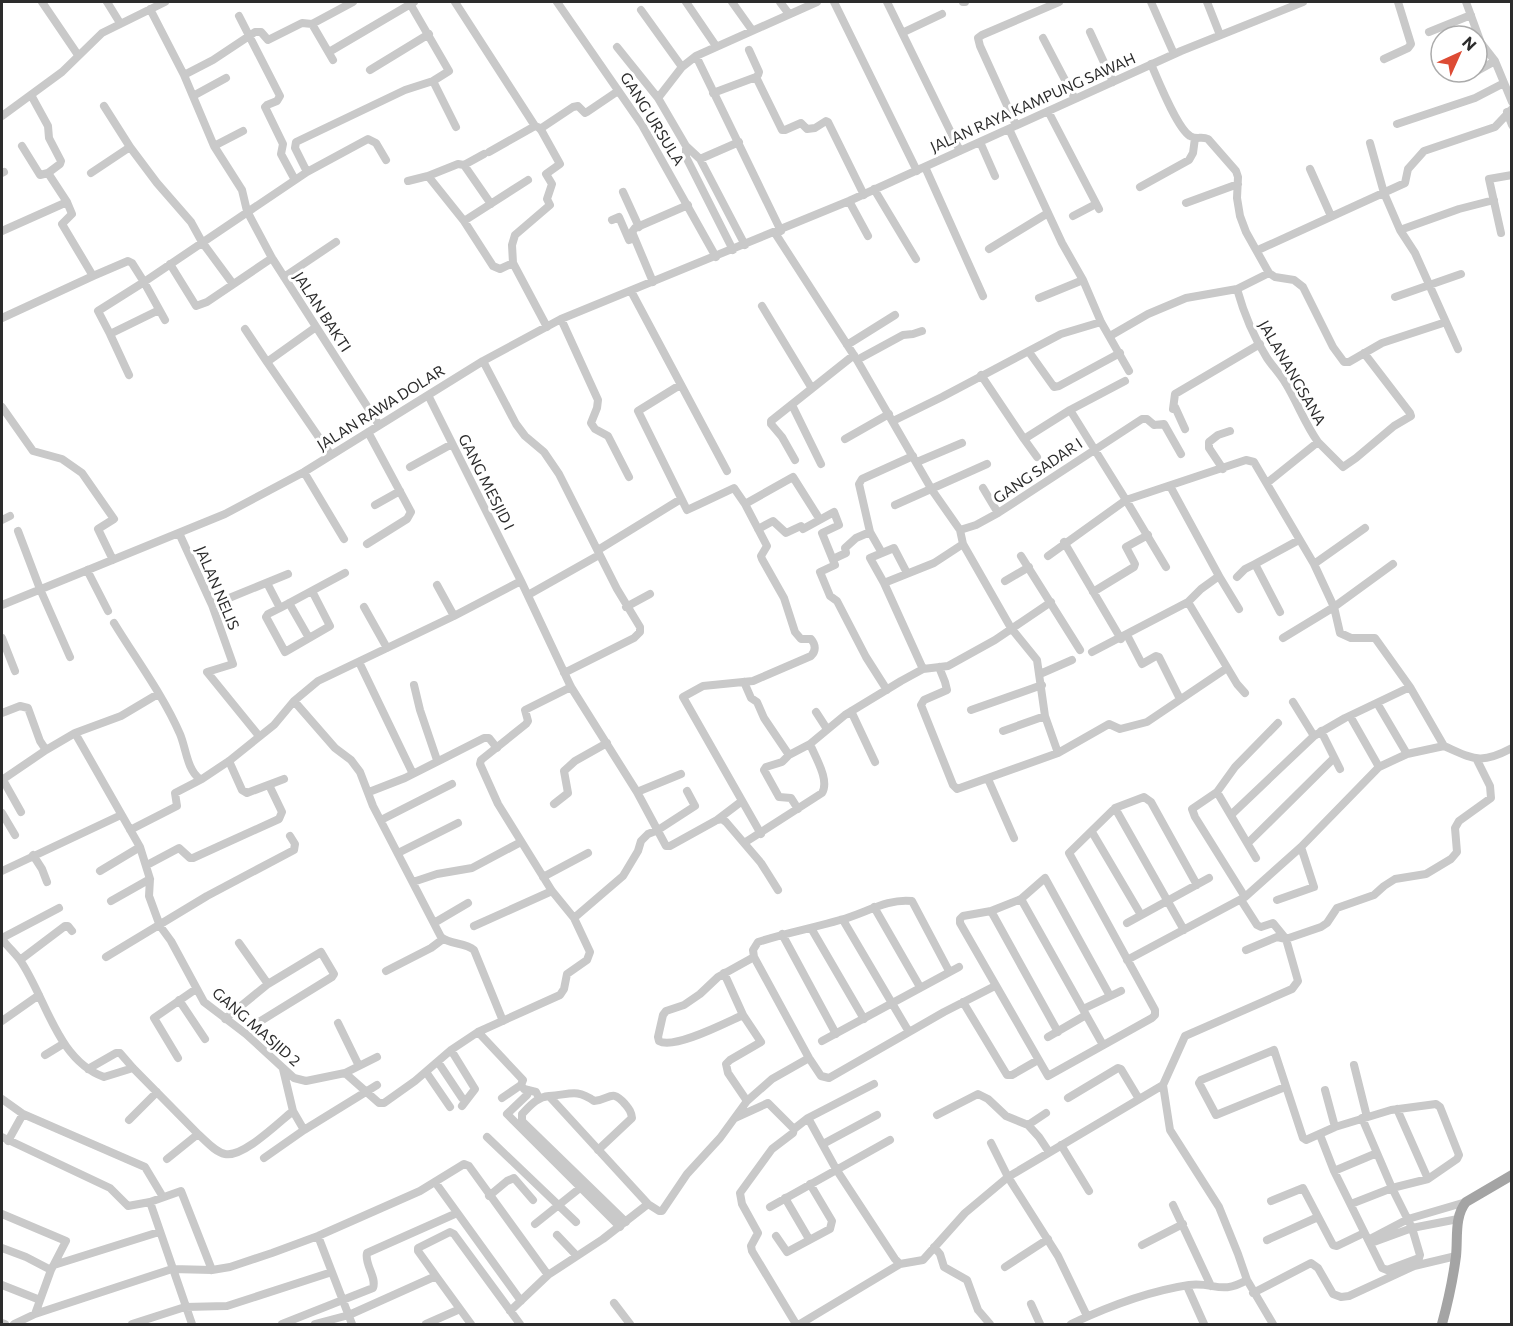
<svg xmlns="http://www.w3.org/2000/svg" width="1513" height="1326" font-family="Commissioner,sans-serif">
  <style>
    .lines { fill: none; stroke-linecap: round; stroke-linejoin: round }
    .minor { stroke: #c9c9c9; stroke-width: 8 }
    .major { stroke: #a4a4a4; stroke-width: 10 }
    .labels { text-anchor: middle; stroke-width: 6; stroke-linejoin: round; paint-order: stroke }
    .street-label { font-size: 15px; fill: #2c2c2c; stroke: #fff }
  </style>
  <rect width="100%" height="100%" fill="#fff"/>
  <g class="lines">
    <path class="minor" d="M42,2L78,55
      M107,2L120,23
      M455,2L535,126
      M557,2L642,125L716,257
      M686,2L716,46
      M732,2L752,30
      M780,2L789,14
      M834,2L917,171
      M887,2L960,151
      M963,2H965
      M1151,2L1174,54
      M1207,2L1220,35
      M1466,2L1481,43L1495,61L1512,102
      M150,9L184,75L214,146L242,190L247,211L272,258L379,425
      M641,10L682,67
      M239,16L280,96L277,101L267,105L265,107L283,144L281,154L295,180
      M312,24L353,2
      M904,32L942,14
      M1090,32L1113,82
      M1429,32L1471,15
      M1043,38L1075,99
      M617,47L658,98
      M749,50L759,72L758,75L756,77
      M329,52L414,2
      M696,56L781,231
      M1384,59L1408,48L1411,44L1398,2
      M1151,64C1158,80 1177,128 1190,136C1196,140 1202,136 1208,139L1236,171L1238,177L1237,198L1240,216L1246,232L1269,273L1237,289C1244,314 1253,336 1267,358C1273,367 1281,375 1286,384C1298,404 1305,424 1318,442L1267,483
      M370,70L429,34
      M1477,71L1495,61
      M184,75L213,60L255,32H261L268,40L302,23L312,24L333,60
      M433,81L456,127
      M713,93L756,77L782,130H785L801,123L807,129L815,128L826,121L828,122L864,195
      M31,95L48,126L49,138L61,161L60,164L48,173
      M193,96L226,78
      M104,106L130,147L157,183L191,222L202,242L233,284
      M1048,111L1099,209
      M1507,112L1512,125
      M2,116L62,72L102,33L165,2
      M1397,124L1475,98L1504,83
      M1016,125L980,46L978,38L982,35L1059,2
      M540,129L573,107L578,106L585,113L587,112L618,91
      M1009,129L1062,243L1083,280L1101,322L1129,371
      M980,142L995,176
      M1370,143L1384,193L1400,230L1415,253L1458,349
      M214,146L243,131
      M686,146V157L733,250
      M489,152L535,126L540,128L560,164L546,174L552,184L547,199L550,205L515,235L512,245L513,263
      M700,159L739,142
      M464,165L484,154
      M925,167L983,296
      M1310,169L1331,216
      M307,172L295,148L296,142L405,90L433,81L449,71L409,2
      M2,173L4,172
      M91,173L130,147
      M428,176L464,221L493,266L500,269L513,263L547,327
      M408,181L428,176L458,164L464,165L491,204
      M1140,187L1189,160L1193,153L1195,138
      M874,189L916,259
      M623,192L639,227
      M849,201L868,236
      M1186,203L1238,184
      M1073,216L1096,204
      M612,220L619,217L629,240L634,238
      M464,221L528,180
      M1400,230L1459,209L1494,200
      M2,231L67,202
      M775,233L857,360L932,490L960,530L976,525L998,513L1142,419H1147L1154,425L1164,424L1181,454
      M1501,233L1489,179L1512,175
      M745,245L700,159L686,146L658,98L682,67L696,56L817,2
      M989,249L1048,213
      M1258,250L1405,183L1408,169L1424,151L1495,127L1512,109
      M170,264L196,306L207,302L272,258
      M1269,273L1275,277L1294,280L1303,287L1333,347L1344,362H1349L1382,343L1446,322
      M93,276L128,261L132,263L144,282L307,172L368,139L376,143L386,160
      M284,277L336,242
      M653,282L632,232L635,228L688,205
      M631,291L727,471
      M1395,297L1461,274
      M1039,298L1083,280
      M762,306L811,387
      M159,310L110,334L98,311L144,282L165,320
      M2,318L93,276L62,224L72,214L67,202L48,173L40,175L22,146
      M561,319L598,400L597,408L591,423L595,429L608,436L629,477
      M316,327L267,362L331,455
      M245,329L267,362
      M110,334L129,375
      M1110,336L1148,314L1186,298L1237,289
      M847,345L895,315
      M1029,352L1054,387L1059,386L1120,353
      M857,360L903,335L913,334L922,331
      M483,361L516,424L525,436L544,452L559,474L617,589L640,627V632L634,638L564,673
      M981,375L1024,439L1070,410L1125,381
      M680,385L638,411L687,510L734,488L745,504L767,546L761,556L762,559L784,598L795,632L801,639H811C816,645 816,651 811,656L753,681L703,686L683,697L761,834
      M428,395L521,581L571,687L637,792L666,846H670L717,820L722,819L726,822L761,863L778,890
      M792,405L821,464
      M2,407L33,451L62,459L82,473L114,519L98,529L113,560
      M1175,407L1185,429
      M1173,409L1175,394L1260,344
      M1070,410L1126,500L1246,460L1254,462L1314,564L1334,607L1340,633L1351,638H1375L1410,687L1444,746
      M893,421L942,397L1061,334L1101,322
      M845,439L889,414
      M1024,439L1037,457
      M1318,442L1343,467L1356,458L1394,426L1411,416L1410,413L1364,353
      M795,460L782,437L771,424V421L854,355
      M917,462L962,443
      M410,467L452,444
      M1223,469L1209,448V442L1218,435L1230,431
      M304,472L344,539
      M983,488L998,513
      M745,504L793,477L817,515
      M375,505L400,491
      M895,505L987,464
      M2,520L10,516
      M758,529L773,521L786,533L801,526L803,529L834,512L839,525L822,533L835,565L820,572L830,596L837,601L866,657L887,690
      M960,530L963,544L1011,628L1037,660L1045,716L1058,753
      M18,531L40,589L70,657
      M179,533L212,605L233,664L207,672L259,736
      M1064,542L1121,639
      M367,544L407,519L411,512L368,432
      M598,550L681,499
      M882,553L870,558L884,583
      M1021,556L1080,650
      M1048,556L1126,500L1166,567
      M833,559L846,553L845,548L856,538L870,532
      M1314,564L1365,528
      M87,570L108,611
      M907,573L894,548L882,553L870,532L859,484L862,479L913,456
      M1219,576L1239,609
      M1237,577L1245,569L1255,564
      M1005,581L1029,567
      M267,583L280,608L345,573
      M437,585L454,616
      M1093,592L1134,567L1135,564L1126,547L1148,535
      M528,595L599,555
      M1188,602L1237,684L1245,693
      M289,603L309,638
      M2,605L225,514L304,472L483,361L561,319L849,201L1181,51L1303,2
      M212,605L288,574
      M364,607L387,648
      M626,607L650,594
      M280,608L268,614L266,617L285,652L330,626L312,591
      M1280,612L1255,564L1299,540
      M114,623C136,659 163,695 180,734C186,748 187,770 200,779
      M1127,635L1142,664L1156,656L1159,657L1180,699
      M2,638L15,671
      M1283,638L1334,607L1393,564
      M1092,652L1188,602L1201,589L1219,576L1170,486
      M359,662L413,774
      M939,667L945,682L947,690L924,700L921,705L953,785L957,789L1058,753L1109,724L1120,729L1147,722L1227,668
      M923,669L884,583L934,563L963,544
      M1040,674L1072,660
      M744,682L751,698L757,702L764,718L789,755
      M414,685L420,710L437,760
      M294,701L335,748L351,760L360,772L373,806L441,937C450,945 465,942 474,950L503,1021
      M1293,702L1314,736
      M1377,703L1407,754
      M971,710L1042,685
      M851,711L875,762
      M816,712L827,729
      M2,713L20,706L28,708L40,741L46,750L75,733L121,716L158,694
      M1350,716L1379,767
      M1003,731L1045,716
      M1321,731L1340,769
      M75,733L140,847L150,879L149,896L160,926L171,941L204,1002L246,1034L294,1078L306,1081L345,1073L379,1103H384L415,1081L451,1050L478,1032L560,995L564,989L567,974L587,960L590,952L574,918L552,891L498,804L480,764L481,760L526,724L528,721L525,710L571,687
      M1444,746C1474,759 1480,765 1512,748
      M229,761L242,790L247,793L284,779
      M988,779L1014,838
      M2,780L46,750
      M3,780L21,812
      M369,792L405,778L484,738H489L497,748
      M637,792L681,774
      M1217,792L1256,858
      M554,804L568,793L564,771L575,761L607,743
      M1115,808L1184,930
      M798,809L791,798L779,797L764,770L766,767L782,762L789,755L810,744L845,715L901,681L923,669L948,666L995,640L1051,602
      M2,813L15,835
      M1232,814L1314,736L1345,718L1410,687
      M381,820L452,784
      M717,820L742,801
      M130,830L177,806L175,793L202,779L229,761L274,725L294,701L318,681L454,616L521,581
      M1092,832L1141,915
      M744,843L822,793C830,780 815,757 810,744
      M1248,843L1334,758
      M398,853L458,823
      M33,855L42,869L47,882
      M147,865L179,848L190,858H193L279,819L282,812L269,785
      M2,871L121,815
      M100,871L140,847
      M543,877L588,853
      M413,882L437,874L472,868L521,842
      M1245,897L1195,817L1192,809L1217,792L1235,767L1278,723
      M1021,899L1103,1045
      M1241,900L1257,925L1261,927L1273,923L1286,939
      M1277,900L1314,887L1301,847
      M111,901L150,879
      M874,907L920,987
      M991,911L1058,1032
      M574,918L623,876L638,851L641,841L648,834L658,830L695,806L687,791
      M843,920L909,1032
      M434,923L468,903
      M1127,923L1209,878
      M474,926L552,891
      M811,928L864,1019
      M782,934L836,1034
      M2,938L59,908
      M2,939C7,946 15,953 20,960C46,998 57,1060 104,1077L133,1068
      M1246,950L1277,937L1286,939
      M106,957L207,896L294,850L295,844L290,836
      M20,960L65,926H68L72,931
      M1127,960L1245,897L1301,847L1379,767L1407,754L1444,746
      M386,971L431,948L443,939
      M949,971L912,901C887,898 864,914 840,920C813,928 785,933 758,942L753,950L754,957L809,1058L821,1076L829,1078L944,1012L995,986
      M724,973L743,1015L761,1042L730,1060L726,1064L728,1073L747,1101
      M1110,996L1045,878L1021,899L991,911L963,916L960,919V923L1048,1076L1152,1018L1155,1015V1010L1069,853L1115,808L1144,797L1151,802L1197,885
      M179,1000L205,1039
      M963,1002L1007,1075H1012L1038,1060
      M1083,1009L1121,991
      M743,1015C727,1022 674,1050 659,1041L658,1037L663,1015L666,1011L684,1005L700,994L718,977L754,957
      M225,1019L268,984L239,943
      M2,1021L39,995
      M259,1022L332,977L334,974L321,952L268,984
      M338,1023L359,1066
      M478,1032L523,1080L521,1085L502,1098
      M1048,1037L1086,1015
      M822,1041L959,967
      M451,1050L475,1089L462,1106
      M45,1055L63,1044
      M178,1058L154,1018L196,989
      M438,1062L462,1098
      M1354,1065L1367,1117
      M88,1069L116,1053H120L133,1068L198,1134L167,1159
      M426,1072L450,1107
      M345,1073L377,1057
      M521,1085L524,1089L536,1092L539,1098
      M1163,1085L1170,1130L1219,1207L1238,1254L1247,1280L1273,1324
      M1285,1087L1216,1115L1199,1083L1201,1080L1274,1050L1303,1138L1306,1140L1335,1127L1391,1110L1436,1104L1440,1107L1459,1155L1457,1159L1428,1179L1392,1188L1351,1204
      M1325,1090L1335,1127
      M527,1095L507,1114L620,1227
      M549,1096C569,1095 576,1088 594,1101C610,1100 611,1088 625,1104C629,1109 631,1111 632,1118L598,1150
      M1068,1098L1118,1068L1121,1069L1139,1099
      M2,1099L23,1114L145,1167L163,1197
      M1397,1109L1428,1179
      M937,1115L978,1094L988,1099L1006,1116L1028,1125L1039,1137L1049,1152
      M735,1118L768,1103L794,1129
      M808,1118L836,1169L895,1259L900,1264L923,1260L965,1213L1008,1177L1163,1085L1185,1036L1292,989L1298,981L1286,939L1321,927L1327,923L1337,908L1374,895L1384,886L1395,879L1426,874L1451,859L1457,852L1455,828L1459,821L1491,798L1490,786L1477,760
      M129,1120L157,1092
      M1028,1125L1046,1113
      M304,1130L377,1085
      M198,1134C206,1141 215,1152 225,1154C243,1158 279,1122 293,1111L283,1069
      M1320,1135L1334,1171L1382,1268L1387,1270L1419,1258L1420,1255L1412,1228L1392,1188L1362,1118
      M2,1137L110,1188L128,1206L150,1202L181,1191L212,1270
      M487,1137L576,1222
      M8,1141L23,1114
      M991,1143L1008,1177L1058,1256L1087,1316
      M823,1144L877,1115
      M1061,1145L1089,1191
      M264,1158L304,1130L293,1111
      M1334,1171L1377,1153
      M435,1182L521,1301
      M489,1196L507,1181L514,1178L533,1200
      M785,1198L809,1239
      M1271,1201L1303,1188L1333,1245L1337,1246L1364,1233
      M150,1202L192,1324
      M1173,1205L1211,1286
      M770,1207L890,1140
      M2,1214L66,1241L51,1270L35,1314
      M626,1222L522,1121V1114C530,1106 537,1097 549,1096L648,1204L659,1211H662L687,1174L720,1138L747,1101L772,1079L809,1058
      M535,1224L580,1188
      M557,1235L576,1255
      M318,1236L352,1324
      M776,1236L787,1252L830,1229L832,1221L810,1184
      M1267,1240L1318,1217
      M1368,1240L1408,1219L1466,1202
      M1371,1243L1412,1228L1458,1219
      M1142,1245L1183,1224
      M934,1247L940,1254L944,1267L967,1280L978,1310L990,1324
      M2,1248L26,1257L51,1270
      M54,1265L159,1232
      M1005,1267L1048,1239
      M436,1276L471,1324
      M2,1285L40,1300
      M1187,1286L1204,1324
      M1253,1293L1311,1263L1318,1268L1333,1294L1341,1297L1349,1296L1414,1266L1456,1256
      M614,1303L630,1324
      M1031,1304L1040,1324
      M510,1311L548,1275L603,1239L648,1204
      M2,1323L5,1324
      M14,1324L35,1314L172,1269L212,1270L230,1267L272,1253L318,1236L420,1191L464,1164L469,1166L548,1275
      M132,1324L185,1307L227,1306L332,1272
      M282,1324L373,1288C377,1277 364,1264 367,1253L457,1213
      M315,1324L349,1315L436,1276L418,1251V1248L450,1232L454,1234L520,1324
      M426,1324L460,1309
      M796,1324L752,1251L751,1246L758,1233L742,1204L740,1193L772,1149L793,1133L794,1129L808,1118L874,1084
      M800,1324L900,1264
      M1071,1324C1107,1307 1149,1291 1189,1285C1215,1282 1221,1295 1247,1280"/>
    <path class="major" d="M1442,1324C1448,1302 1453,1279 1456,1256C1458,1238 1454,1217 1466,1202L1512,1175"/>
  </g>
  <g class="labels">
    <g class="street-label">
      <text transform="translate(1033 103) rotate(-24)" y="5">JALAN RAYA KAMPUNG SAWAH</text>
      <text transform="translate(652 119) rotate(58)" y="5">GANG URSULA</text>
      <text transform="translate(322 312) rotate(57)" y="5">JALAN BAKTI</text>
      <text transform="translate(1292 373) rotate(60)" y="5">JALANANGSANA</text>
      <text transform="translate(381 408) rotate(-32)" y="5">JALAN RAWA DOLAR</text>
      <text transform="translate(1038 471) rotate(-34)" y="5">GANG SADAR I</text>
      <text transform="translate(486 482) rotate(63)" y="5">GANG MESJID I</text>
      <text transform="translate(217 588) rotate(67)" y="5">JALAN NELIS</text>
      <text transform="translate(256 1027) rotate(41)" y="5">GANG MASJID 2</text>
    </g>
  </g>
  <rect width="1513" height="1326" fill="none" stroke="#2c2c2c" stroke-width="6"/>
  <g transform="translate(1459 54) rotate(45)"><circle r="28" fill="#ffffff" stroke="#ababab" stroke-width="1.5"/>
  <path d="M0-4.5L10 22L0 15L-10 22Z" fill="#dd4b34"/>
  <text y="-9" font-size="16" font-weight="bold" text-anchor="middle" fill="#2c2c2c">N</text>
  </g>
</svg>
